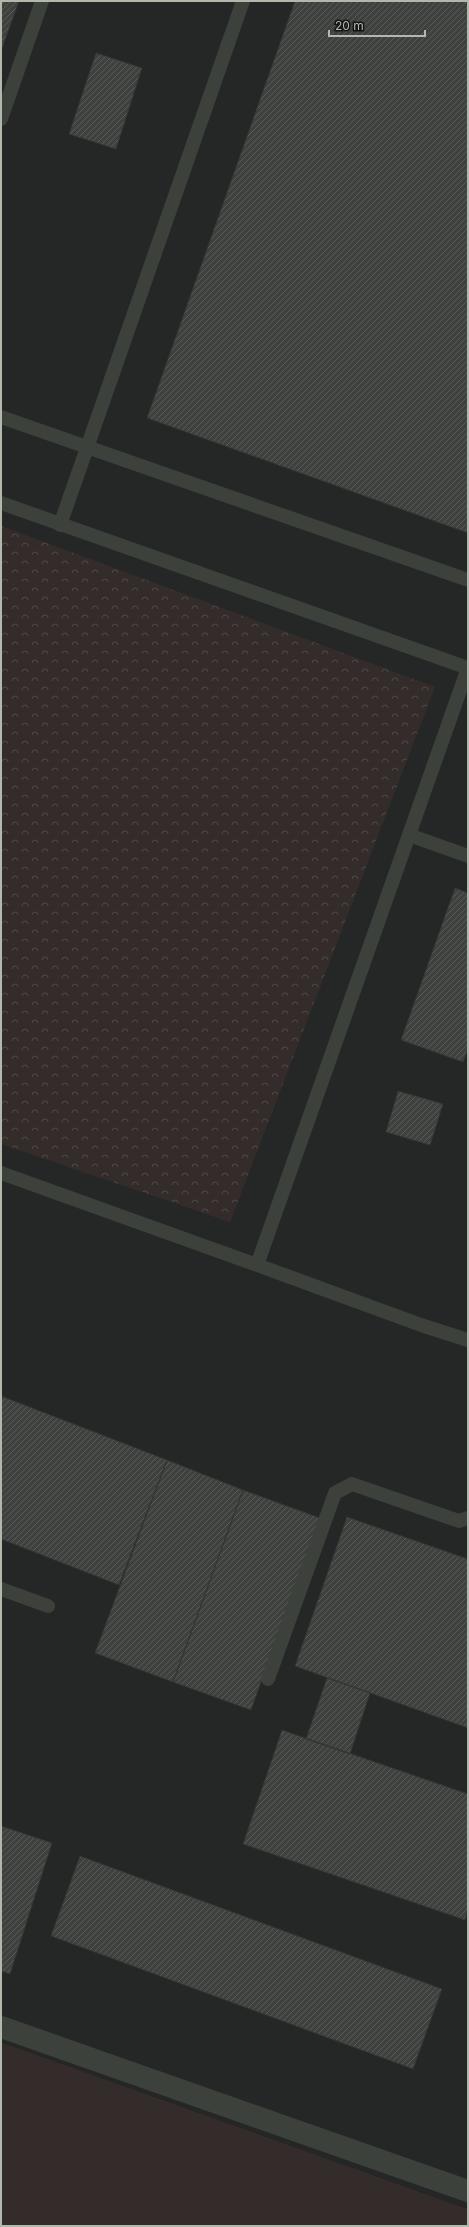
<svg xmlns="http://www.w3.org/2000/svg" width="469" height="2227" font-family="Inter,sans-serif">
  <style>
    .built { fill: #242725 }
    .grass { fill: #342c2b }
    .forest { fill: url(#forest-crowns) }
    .building { fill: url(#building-hatch); stroke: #333633 }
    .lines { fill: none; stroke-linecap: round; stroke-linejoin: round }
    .lane { stroke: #3c413c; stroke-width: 14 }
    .street { stroke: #3c413c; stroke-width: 22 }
  </style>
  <defs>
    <pattern id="forest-crowns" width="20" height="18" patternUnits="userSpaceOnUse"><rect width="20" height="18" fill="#342c2b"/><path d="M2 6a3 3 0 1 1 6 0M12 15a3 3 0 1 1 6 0" fill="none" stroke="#4f4847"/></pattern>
    <pattern id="building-hatch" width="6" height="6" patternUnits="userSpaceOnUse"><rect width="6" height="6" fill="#3e413e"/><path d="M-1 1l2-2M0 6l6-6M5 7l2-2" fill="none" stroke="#575a57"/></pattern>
  </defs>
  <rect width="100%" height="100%" fill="#181a18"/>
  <path class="built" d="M1,1H468V2209L1,2042Z"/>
  <path class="grass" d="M1,2042L468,2209V2226H1Z"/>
  <path class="forest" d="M1,526L435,687L230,1222L1,1144Z"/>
  <path class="building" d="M1,1H19L1,51Z
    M295,1H468V533L147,418Z
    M96,53L142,68L116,149L69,134Z
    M455,888L468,893V1049L463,1062L401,1040Z
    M398,1091L443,1104L430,1145L386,1132Z
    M1,1396L167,1460L119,1585L1,1539Z
    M167,1460L243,1490L173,1682L95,1653Z
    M243,1490L320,1518L251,1710L173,1682Z
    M347,1517L468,1559V1728L295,1666Z
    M327,1678L370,1693L350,1754L306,1739Z
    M282,1730L468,1794V1910L465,1920L243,1844Z
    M1,1826L52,1843L10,1974L1,1971Z
    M80,1856L442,1989L413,2069L51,1936Z"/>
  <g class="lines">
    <path class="lane" d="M1,119L42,1
      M1,417L468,580
      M1,503L468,668
      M60,525L243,1
      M409,835L468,856
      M1,1173L257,1265L468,668
      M257,1265L421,1325L468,1340
      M1,1589L48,1606
      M268,1679L335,1493L352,1484L459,1521L468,1518"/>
    <path class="street" d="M1,2027L468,2191"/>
  </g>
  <rect width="469" height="2227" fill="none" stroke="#b0b9ac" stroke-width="4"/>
  <path d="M329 30v6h96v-6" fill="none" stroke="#b0b9ac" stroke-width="2"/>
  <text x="335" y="30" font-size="12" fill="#b0b9ac" stroke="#131513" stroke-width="3" paint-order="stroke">20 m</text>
</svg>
